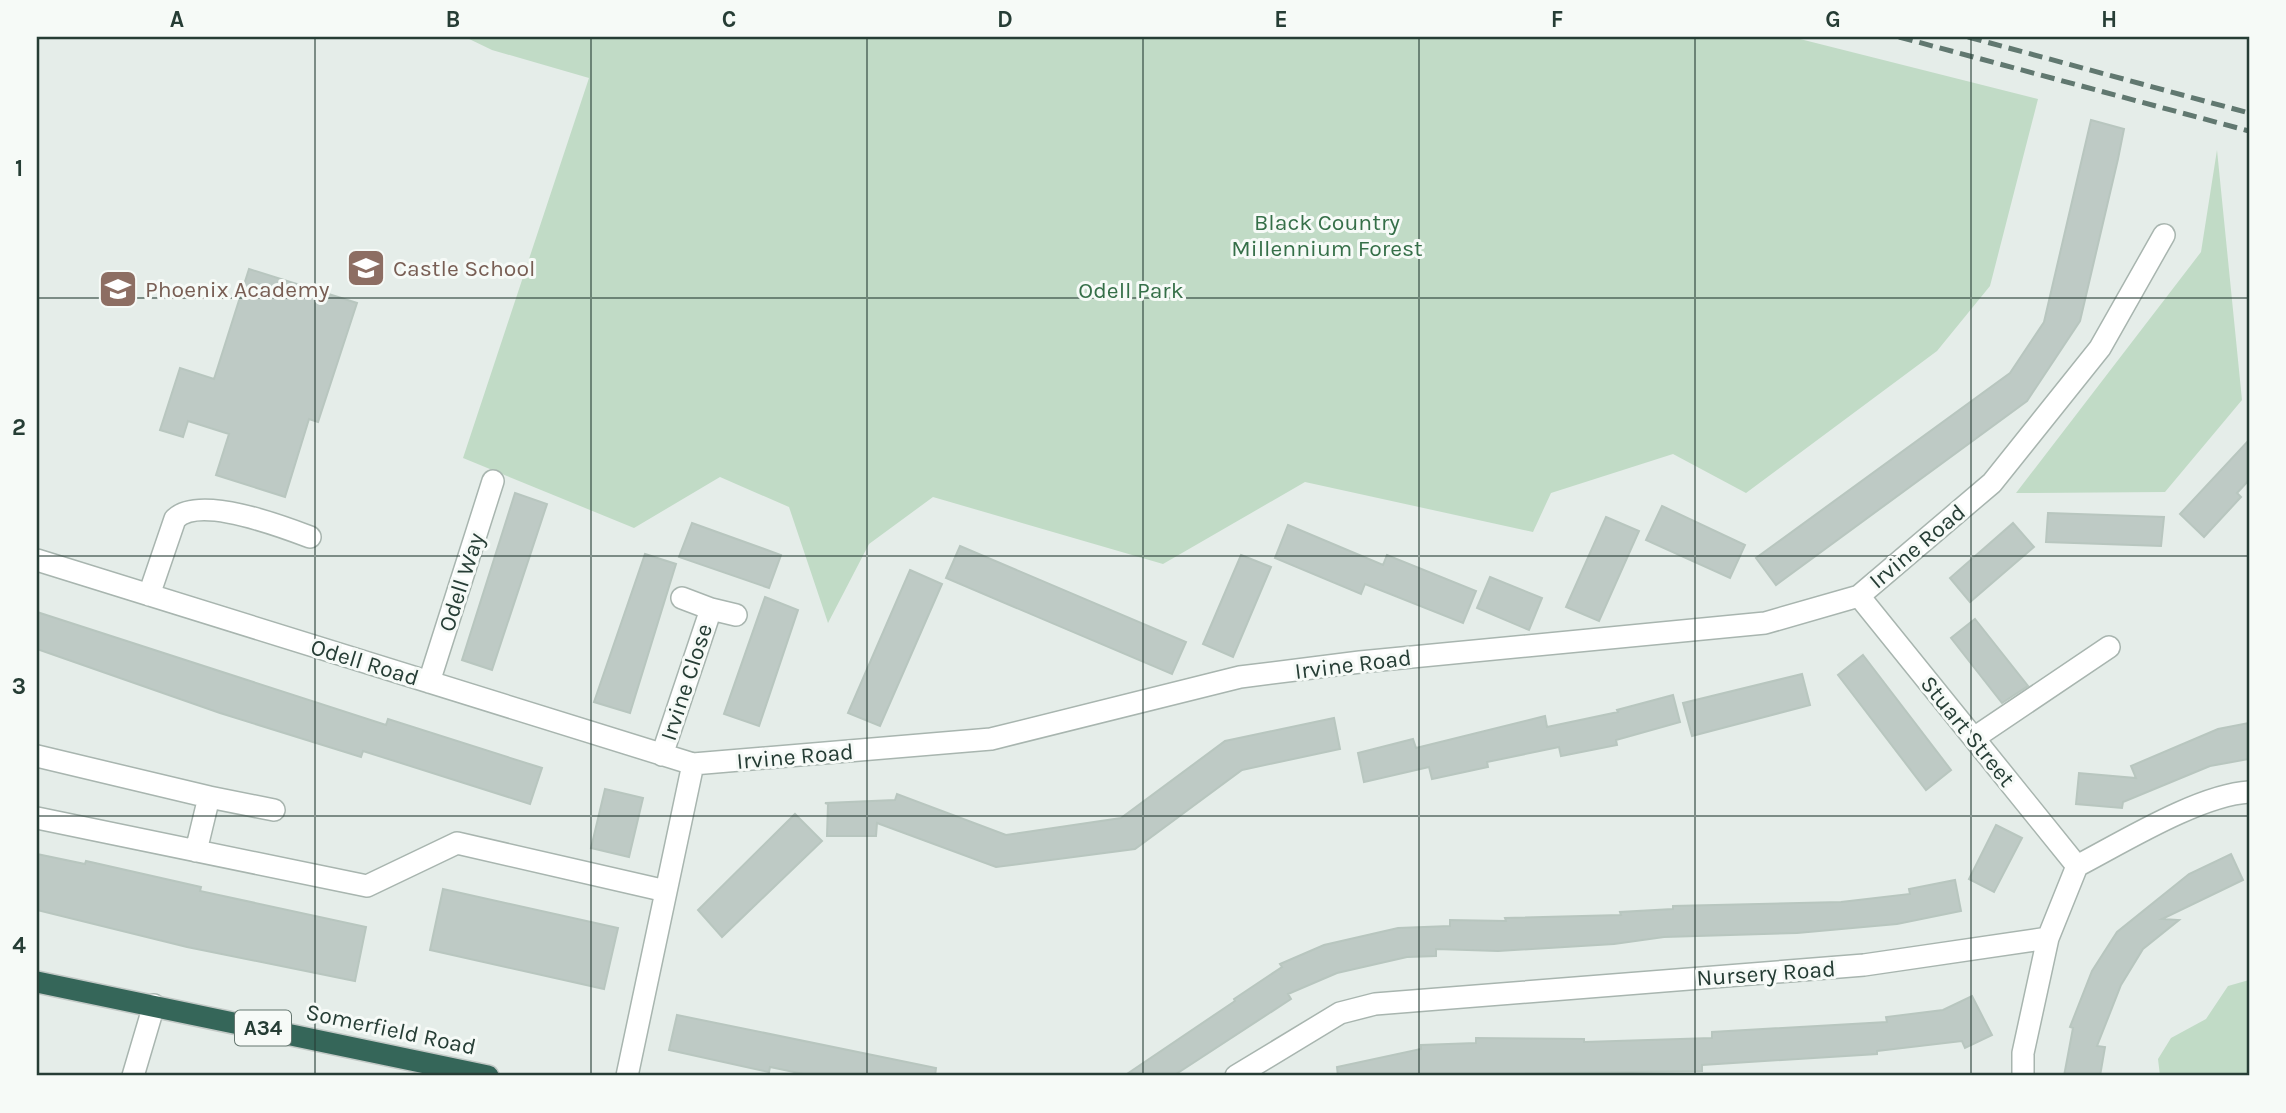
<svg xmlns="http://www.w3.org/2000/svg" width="2286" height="1113" font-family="Karla,sans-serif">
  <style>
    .green { fill: #c1dbc6 }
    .building { fill: #becac5; stroke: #b8c6bf; stroke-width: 2 }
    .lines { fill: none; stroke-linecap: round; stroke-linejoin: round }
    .minor-casing { stroke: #a8b5af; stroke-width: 24 }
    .highway-casing { stroke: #c2c9c6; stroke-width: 24 }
    .minor { stroke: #fff; stroke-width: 21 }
    .highway { stroke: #356659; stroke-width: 21 }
    .rail { stroke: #617870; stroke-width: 5; stroke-dasharray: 14 7; stroke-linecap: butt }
    .grid { fill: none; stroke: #263d35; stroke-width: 2; stroke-opacity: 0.55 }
    .labels { text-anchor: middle; stroke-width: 6; stroke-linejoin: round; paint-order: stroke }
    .shield { fill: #f6faf7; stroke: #64766f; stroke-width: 2 }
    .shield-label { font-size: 21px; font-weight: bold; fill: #263d35 }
    .park-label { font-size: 23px; fill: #356f48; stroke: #f6faf7 }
    .education-label { font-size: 23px; fill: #785e54; stroke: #f6faf7; text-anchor: start }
    .street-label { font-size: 23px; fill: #263d35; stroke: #f6faf7 }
    .neatline { fill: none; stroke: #263d35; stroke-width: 2.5 }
    .grid-label { font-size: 23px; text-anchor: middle; font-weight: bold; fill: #263d35 }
  </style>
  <rect width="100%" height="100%" fill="#e5ede9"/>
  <path class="green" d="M465,37H1792L2038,99L1990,286L1937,351L1746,493L1673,454L1551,493L1533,532L1305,482L1163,564L933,497L869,544L828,623L789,507L720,477L634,528L463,458L589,78L492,50Z
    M2217,150L2242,400L2165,492L2016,493L2201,252Z
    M2249,980V1076H2160L2158,1059L2171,1038L2206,1019L2228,986Z"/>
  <path class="building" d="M2091,120L2124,129L2118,159L2080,321L2027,401L1776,585L1756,558L2010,373L2044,322Z
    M249,269L357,303L318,422L309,419L285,497L216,475L229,434L188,421L183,437L160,430L180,368L214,379Z
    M2249,440V480L2237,493L2241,497L2204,537L2180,514Z
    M515,493L547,504L492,670L462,660Z
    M1662,506L1745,545L1730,578L1646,540Z
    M2048,513L2164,517L2161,546L2046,542Z
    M1606,517L1639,531L1599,621L1566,607Z
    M692,523L781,555L769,588L679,557Z
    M2013,523L2034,547L1970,602L1950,578Z
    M1288,525L1383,565L1387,555L1476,591L1463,623L1365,584L1361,594L1275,558Z
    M960,546L1186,642L1172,674L946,578Z
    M645,554L676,564L630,713L594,702Z
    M1241,555L1271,567L1233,657L1203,644Z
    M910,570L942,584L880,726L848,713Z
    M1490,577L1542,598L1529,630L1477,608Z
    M765,597L798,610L759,726L724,714Z
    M37,612L386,725L388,719L542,768L530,804L363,751L361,757L220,713L37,649Z
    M1975,619L2028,686L2002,703L1951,638Z
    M1863,655L1951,770L1926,790L1838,675Z
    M1802,674L1810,705L1692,736L1683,703Z
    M1673,695L1680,722L1616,740L1617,745L1561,756L1559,747L1487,762L1488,767L1432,779L1429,767L1364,782L1358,753L1413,739L1416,748L1545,716L1547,727L1618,712L1617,710Z
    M1334,718L1340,749L1242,770L1135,849L996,867L877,823L876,836H827L828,804L825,803L895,800L897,794L1006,835L1121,818L1225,741Z
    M2249,723V759L2210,766L2123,802L2122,808L2076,804L2079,773L2136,778L2131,766L2218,729Z
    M605,789L643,798L629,857L591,848Z
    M795,814L822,841L722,937L698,910Z
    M1996,825L2022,838L1994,892L1969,879Z
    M37,854L85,864L86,861L201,887L200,891L366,927L355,981L187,947L37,910Z
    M2231,854L2243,880L2162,919L2179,920L2143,949L2121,985L2097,1046L2105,1047L2100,1076H2064L2073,1028L2070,1027L2092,971L2117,932L2189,874Z
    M1955,880L1961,911L1897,924L1797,933L1664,937L1614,944L1498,951L1436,949V956L1407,957L1337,973L1288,994L1291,999L1173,1076H1124L1235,1001L1234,999L1282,967L1280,964L1324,945L1398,928L1450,926V920L1506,921L1505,918L1621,915L1620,912L1673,909V906L1841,902L1910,894L1909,889Z
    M443,889L618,928L604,989L430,950Z
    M1972,996L1992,1035L1965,1048L1962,1041L1877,1051V1054L1702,1065V1071L1338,1076L1337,1067L1421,1049V1045L1476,1043V1038L1584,1039V1042L1712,1038V1032L1887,1022L1886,1017L1943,1010Z
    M677,1015L936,1068L935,1076H813L770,1067L769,1072L669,1050Z"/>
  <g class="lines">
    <g class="minor-casing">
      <path id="minor" d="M37,560L693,764
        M149,595L175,519C199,495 281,526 310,537
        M1859,596L2077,866
        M682,598L711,609
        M429,682L493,481
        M1974,738L2109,647
        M662,755L711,609L736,615
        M37,756L209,797L196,851
        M209,797L274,810
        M37,818L367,886L457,843L666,891
        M133,1076L154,1005
        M627,1076L693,764L991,739L1240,677L1360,662L1765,623L1859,596L1992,483L2100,348L2164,235
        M1236,1076L1340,1013L1375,1004L1864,965L2048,938L2077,866C2123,842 2199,795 2249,792
        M2023,1076V1053L2048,938"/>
    </g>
    <g class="highway-casing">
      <path id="highway" d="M37,982L488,1076"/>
    </g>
    <use href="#minor" class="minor"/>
    <use href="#highway" class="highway"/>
    <path class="rail" d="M1899,37L2249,131
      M1968,37L2249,113"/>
  </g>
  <path class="grid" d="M315,37V1076M591,37V1076M867,37V1076M1143,37V1076M1419,37V1076M1695,37V1076M1971,37V1076M37,298H2249M37,556H2249M37,816H2249"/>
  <defs>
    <g id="school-square" transform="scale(2.0125)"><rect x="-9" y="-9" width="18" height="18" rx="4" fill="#8d6e63" stroke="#f6faf7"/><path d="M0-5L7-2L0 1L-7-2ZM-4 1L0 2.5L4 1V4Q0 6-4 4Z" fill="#fff"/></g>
  </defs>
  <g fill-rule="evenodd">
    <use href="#school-square" x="366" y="268"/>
    <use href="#school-square" x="118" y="289"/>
  </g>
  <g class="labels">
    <rect class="shield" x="235" y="1010.5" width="56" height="35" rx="5"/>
    <g class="shield-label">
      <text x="263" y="1035">A34</text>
    </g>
    <g class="park-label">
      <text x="1327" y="230">Black Country<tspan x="1327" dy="26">Millennium Forest</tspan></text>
      <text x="1131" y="298">Odell Park</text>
    </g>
    <g class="education-label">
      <text x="393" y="276">Castle School</text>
      <text x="145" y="297">Phoenix Academy</text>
    </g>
    <g class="street-label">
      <text transform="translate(1917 546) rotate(-40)" y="8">Irvine Road</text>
      <text transform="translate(461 582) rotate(-72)" y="8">Odell Way</text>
      <text transform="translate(365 662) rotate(17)" y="8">Odell Road</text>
      <text transform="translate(1353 664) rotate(-7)" y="8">Irvine Road</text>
      <text transform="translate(686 682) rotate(-72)" y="8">Irvine Close</text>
      <text transform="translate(1968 731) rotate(51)" y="8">Stuart Street</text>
      <text transform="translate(795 756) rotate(-5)" y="8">Irvine Road</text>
      <text transform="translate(1766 973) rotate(-4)" y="8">Nursery Road</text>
      <text transform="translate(391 1029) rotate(12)" y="8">Somerfield Road</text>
    </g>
  </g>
  <rect width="2286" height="1113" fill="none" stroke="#f6faf7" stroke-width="77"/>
  <rect x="38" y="38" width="2210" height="1036" class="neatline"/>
  <g class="grid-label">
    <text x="177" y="27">A</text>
    <text x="453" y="27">B</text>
    <text x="729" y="27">C</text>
    <text x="1005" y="27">D</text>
    <text x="1281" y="27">E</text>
    <text x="1557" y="27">F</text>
    <text x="1833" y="27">G</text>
    <text x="2109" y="27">H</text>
    <text x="19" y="176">1</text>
    <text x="19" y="435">2</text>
    <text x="19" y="694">3</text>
    <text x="19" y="953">4</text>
  </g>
</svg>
